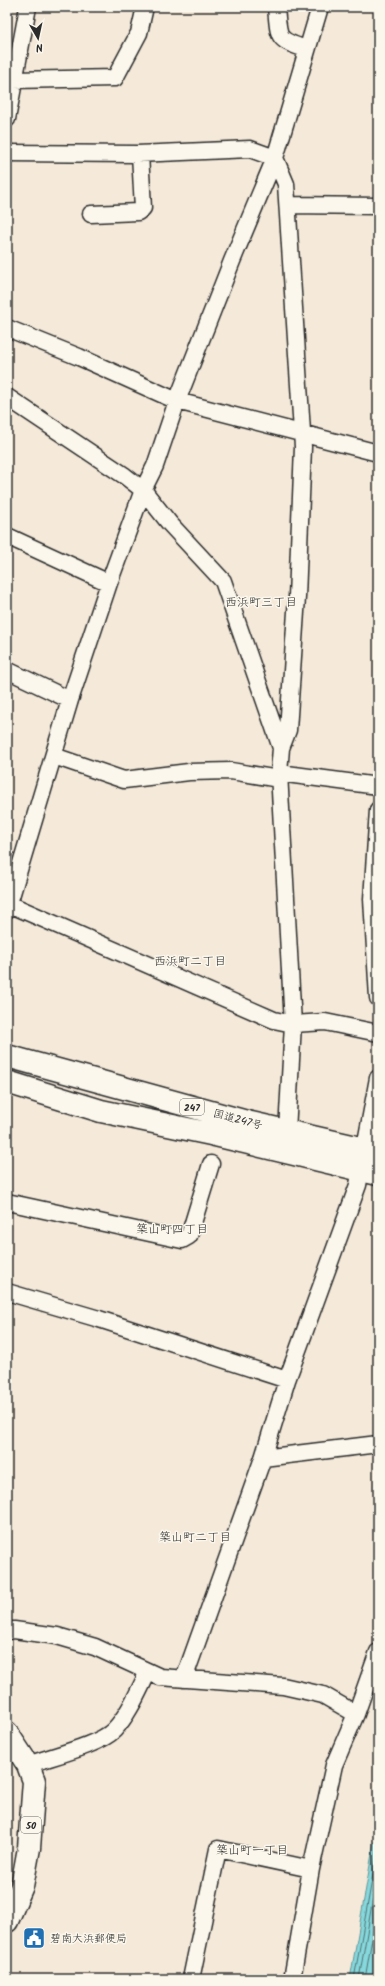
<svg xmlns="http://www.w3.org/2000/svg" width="385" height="1986" font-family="Kalam,'Klee One',sans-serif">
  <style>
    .water { fill: #86d8dc; stroke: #629395 }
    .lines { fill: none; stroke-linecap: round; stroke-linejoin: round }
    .shore { stroke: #4f7072; stroke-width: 1 }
    .street-casing { stroke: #2b2b2b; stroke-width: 19 }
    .primary-casing { stroke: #2b2b2b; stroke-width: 25 }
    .highway-casing { stroke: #2b2b2b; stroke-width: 25 }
    .street { stroke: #fbf7ec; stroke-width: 16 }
    .primary { stroke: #fbf7ec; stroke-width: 22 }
    .highway { stroke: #fbf7ec; stroke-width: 22 }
    .labels { text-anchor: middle; stroke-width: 3; stroke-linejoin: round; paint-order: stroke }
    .shield { fill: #fbf7ec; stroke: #696865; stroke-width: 1 }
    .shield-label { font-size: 10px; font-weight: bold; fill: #2b2b2b }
    .street-label { font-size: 11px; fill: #2b2b2b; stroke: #fbf7ec }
    .poi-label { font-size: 11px; fill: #2b2b2b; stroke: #fbf7ec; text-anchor: start }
    .neighbourhood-label { font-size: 12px; fill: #2b2b2b; stroke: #fbf7ec }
  </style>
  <rect width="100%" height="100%" fill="#f5eada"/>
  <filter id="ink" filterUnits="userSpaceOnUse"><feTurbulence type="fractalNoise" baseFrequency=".025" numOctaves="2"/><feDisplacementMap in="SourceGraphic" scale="8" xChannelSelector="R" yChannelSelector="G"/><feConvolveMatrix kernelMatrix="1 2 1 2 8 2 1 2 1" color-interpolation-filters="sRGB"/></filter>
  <g filter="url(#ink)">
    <path class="water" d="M374,1842L378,1843V1979H350Z"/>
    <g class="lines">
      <path class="shore" d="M354,1979L378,1847
        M359,1979L378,1869
        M365,1979L378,1904"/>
      <g class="street-casing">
        <path id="street" d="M276,7C279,38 276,40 307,49
          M13,80L115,78L139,33L145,7
          M7,119L28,7
          M7,153L137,154L250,149L275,158L286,184L303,447L297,597L288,730L281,748L279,773L293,1024L287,1131
          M288,205L378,206
          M91,214L138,212L143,208L140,154
          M7,328L79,357L177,401L378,453
          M7,397L125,476L143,490L170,524L223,581L281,748
          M7,536L109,583
          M7,670L70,700
          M54,756L124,780L189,772L231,771L279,779
          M279,773L378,786
          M378,810L372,899L378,998
          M9,904L274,1020L293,1024L325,1022L378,1033
          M7,910L70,700L109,583L143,490L155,466L177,401L232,261L275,158L320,7
          M7,1202L182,1240L189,1236L211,1164
          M7,1292L99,1319L287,1380
          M263,1458L378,1444
          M7,1631L14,1630L57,1636L95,1647L160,1677L283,1686L323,1695L356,1714
          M184,1679L263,1458L287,1380L358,1185L378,1078
          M28,1765C49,1757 100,1745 114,1730C129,1714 138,1692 148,1672
          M191,1979L218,1849L311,1869
          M292,1979L311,1869L334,1765L356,1714L378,1652"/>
      </g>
      <g class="primary-casing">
        <path id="primary" d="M7,1733L28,1765L34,1781L29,1848L22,1886L7,1921"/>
      </g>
      <g class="highway-casing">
        <path id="highway" d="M7,1056L251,1123L378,1152
          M7,1082L101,1111L211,1134L378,1174"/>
      </g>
      <use href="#street" class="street"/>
      <use href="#primary" class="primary"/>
      <use href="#highway" class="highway"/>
    </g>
  </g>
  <defs>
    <g id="civic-square" transform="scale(1.15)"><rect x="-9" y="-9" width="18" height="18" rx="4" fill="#1f6fb2" stroke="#fbf7ec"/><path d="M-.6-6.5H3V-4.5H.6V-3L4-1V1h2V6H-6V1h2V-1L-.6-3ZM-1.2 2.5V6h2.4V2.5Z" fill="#fff"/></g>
  </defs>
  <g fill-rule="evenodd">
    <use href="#civic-square" x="34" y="1938"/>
  </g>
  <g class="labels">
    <g class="shield">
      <rect x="180" y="1099" width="24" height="16" rx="3"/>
      <rect x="21" y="1817" width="20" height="16" rx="3"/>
    </g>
    <g class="shield-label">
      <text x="192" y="1111">247</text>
      <text x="31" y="1829">50</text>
    </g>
    <g class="street-label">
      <text transform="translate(238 1119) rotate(15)" y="4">国道247号</text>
    </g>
    <g class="poi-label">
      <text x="50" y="1942">碧南大浜郵便局</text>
    </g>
    <g class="neighbourhood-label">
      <text x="261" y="606">西浜町三丁目</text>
      <text x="190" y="965">西浜町二丁目</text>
      <text x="172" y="1233">築山町四丁目</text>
      <text x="195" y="1541">築山町二丁目</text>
      <text x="252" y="1854">築山町一丁目</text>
    </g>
  </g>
  <rect width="385" height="1986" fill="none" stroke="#fbf7ec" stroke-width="24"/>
  <rect x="12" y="12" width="361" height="1962" fill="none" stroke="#2b2b2b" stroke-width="1.5" filter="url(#ink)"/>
  <g transform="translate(38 38) rotate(171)" stroke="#fbf7ec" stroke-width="3" paint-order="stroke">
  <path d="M0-3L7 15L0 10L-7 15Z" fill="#2b2b2b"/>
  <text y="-6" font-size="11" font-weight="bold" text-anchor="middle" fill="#2b2b2b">N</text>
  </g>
</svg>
